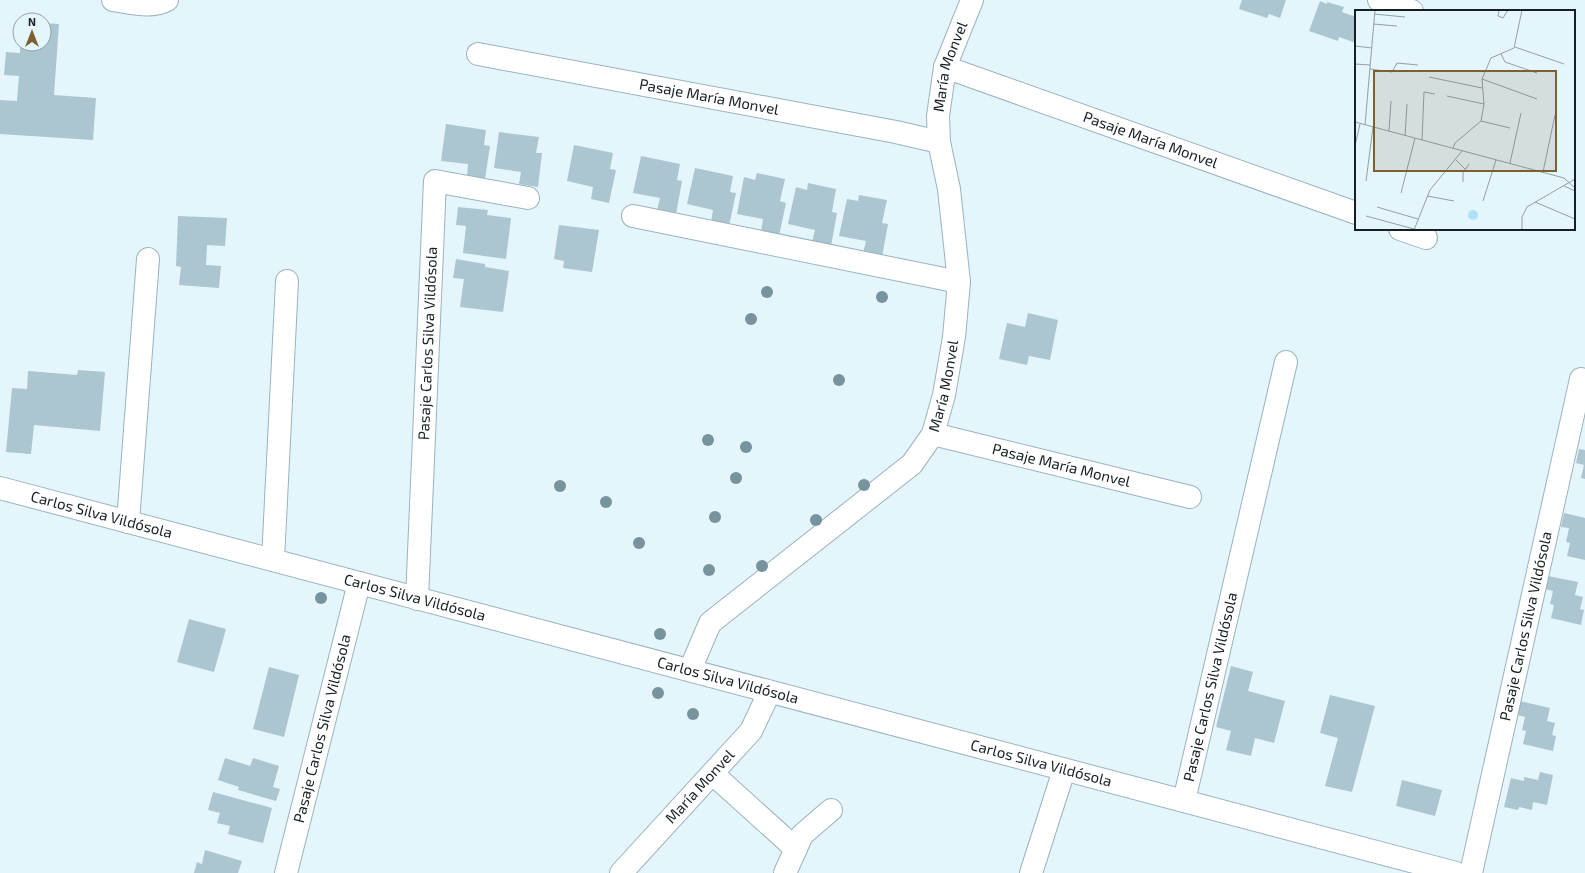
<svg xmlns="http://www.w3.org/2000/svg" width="1585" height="873" font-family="'Exo 2',sans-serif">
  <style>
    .building { fill: #abc6d1 }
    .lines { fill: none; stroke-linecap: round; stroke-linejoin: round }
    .street-casing { stroke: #99b3be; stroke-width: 24 }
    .secondary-casing { stroke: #99b3be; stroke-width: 24 }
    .street { stroke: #fff; stroke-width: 22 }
    .secondary { stroke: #fff; stroke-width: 22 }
    .tree { fill: #77939e }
    .labels { text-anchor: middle; stroke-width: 3; stroke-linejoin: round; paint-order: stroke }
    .street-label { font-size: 15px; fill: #162024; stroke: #e5f5fc }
    .inset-road { fill: none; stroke: #92a0a6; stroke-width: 1 }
    .view { fill: #7c5f33; fill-opacity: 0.15; stroke: #7c5f33; stroke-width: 2 }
    .inset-edge { fill: none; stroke: #162024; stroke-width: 2 }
  </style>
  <rect width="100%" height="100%" fill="#e5f5fc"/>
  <path class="building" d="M1242,0H1286L1280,18L1269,14L1267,18L1239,9Z
    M1320,1L1327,4V2L1344,7L1342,12L1356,17V43L1339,37L1338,41L1309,31Z
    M44,23L59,24L54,95L96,98L93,140L0,134V100L17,101L19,76L4,75L6,52L20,53V44H44Z
    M446,124L486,130L484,145L490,146L485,179L467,177L468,164L441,161Z
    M499,132L539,137L536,153H542L538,187L519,184L521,172L494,168Z
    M574,145L613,153L610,169L616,170L609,203L591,199L593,187L567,181Z
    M641,156L680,164L677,180L682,181L676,214L657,210L660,198L633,193Z
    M695,168L733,176L730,192L736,193L729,226L711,222L713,210L687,204Z
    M757,173L785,179L780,201L786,203L779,236L761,232L763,219L737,214L744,177L755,180Z
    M808,183L836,189L832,212L837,213L831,246L812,242L815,230L788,224L796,187L807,190Z
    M859,195L887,200L882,223L888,224L882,257L863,253L866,241L839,236L847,199L858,201Z
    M458,207L488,210L487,215L511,218L506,259L463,253L466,226L456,225Z
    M178,216L227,218L225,246L207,245L206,265L221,266L219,288L179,285L181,267L176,266Z
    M559,225L599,230L592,272L563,268L564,261L554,259Z
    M456,259L485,264V267L509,271L503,312L460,307L464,279L453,278Z
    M1028,313L1058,320L1050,360L1029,356L1027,365L999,359L1007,323L1025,327Z
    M78,370L105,372L100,431L34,425L31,454L6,452L12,388L27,389L28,371L77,375Z
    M1579,449L1585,450V479L1581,478L1584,465L1576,463Z
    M1564,513L1585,518V560L1567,556L1570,543L1566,542L1569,528L1561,527Z
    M1548,576L1578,582L1575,595L1583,597L1580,609L1584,610L1581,625L1551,618L1554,605L1550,604L1553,591L1545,589Z
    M189,619L226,629L214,672L177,662Z
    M1231,666L1253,672L1248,691L1285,701L1274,743L1255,738L1251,756L1226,750L1231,731L1216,727Z
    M269,667L299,675L284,737L253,729Z
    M1330,695L1375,706L1352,792L1325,786L1338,738L1320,733Z
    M1520,701L1550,708L1547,721L1555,723L1552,735L1556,736L1553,751L1523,744L1526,731L1522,730L1525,717L1517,715Z
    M225,758L250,766L253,758L279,766L273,787L280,789L276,801L238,790L239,787L218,780Z
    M1540,772L1553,775L1547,805L1533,802L1532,810L1519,807L1518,810L1504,807L1511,778L1524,781V777L1538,780Z
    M1402,780L1442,790L1435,816L1396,806Z
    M213,792L272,808L263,843L228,834L230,826L217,823L220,813L208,810Z
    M205,850L242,861L238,873H194L197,862L202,864Z"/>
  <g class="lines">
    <g class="street-casing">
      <g id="street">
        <path d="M113,0C130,2 151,9 167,0"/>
        <path d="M1379,0L1412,11"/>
        <path id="s1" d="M478,54L896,132L939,142"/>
        <path id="s2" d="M945,67L1356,213"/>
        <path d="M633,216L959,282"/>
        <path d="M1400,229L1426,238"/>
        <path id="s3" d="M933,434L1190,497"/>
        <path d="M128,522L148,259"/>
        <path d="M273,560L287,281"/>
        <path id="s4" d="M417,599L435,181L528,198"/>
        <path id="s5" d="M690,670L710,623L912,464L933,434L944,395L954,337L959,282L949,189L939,142L938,116L945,67L972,0"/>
        <path d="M713,774L796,849"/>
        <path id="s6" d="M1184,801L1286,362"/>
        <path id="s7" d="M286,873L359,583"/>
        <path id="s8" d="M621,873L751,731L769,693"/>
        <path d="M785,873L802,835L831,810"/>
        <path d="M1031,873L1064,770"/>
        <path id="s9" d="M1471,873L1581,379"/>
      </g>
    </g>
    <g class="secondary-casing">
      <g id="secondary">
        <path id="s10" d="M0,488L1456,873"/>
      </g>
    </g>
    <use href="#street" class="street"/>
    <use href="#secondary" class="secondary"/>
  </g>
  <g class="tree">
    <circle cx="767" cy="292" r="6"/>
    <circle cx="882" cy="297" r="6"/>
    <circle cx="751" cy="319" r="6"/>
    <circle cx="839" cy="380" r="6"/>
    <circle cx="708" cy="440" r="6"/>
    <circle cx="746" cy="447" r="6"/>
    <circle cx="736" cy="478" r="6"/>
    <circle cx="864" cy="485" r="6"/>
    <circle cx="560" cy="486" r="6"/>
    <circle cx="606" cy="502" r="6"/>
    <circle cx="715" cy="517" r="6"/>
    <circle cx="816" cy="520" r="6"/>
    <circle cx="639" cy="543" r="6"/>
    <circle cx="762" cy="566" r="6"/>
    <circle cx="709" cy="570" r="6"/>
    <circle cx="321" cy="598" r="6"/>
    <circle cx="660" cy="634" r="6"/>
    <circle cx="658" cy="693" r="6"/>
    <circle cx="693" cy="714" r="6"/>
  </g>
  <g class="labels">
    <g class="street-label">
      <text dy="5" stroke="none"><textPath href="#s5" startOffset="718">María Monvel</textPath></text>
      <text dy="5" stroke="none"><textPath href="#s1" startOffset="235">Pasaje María Monvel</textPath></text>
      <text dy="5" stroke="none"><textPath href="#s2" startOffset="218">Pasaje María Monvel</textPath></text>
      <text dy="5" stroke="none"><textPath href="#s4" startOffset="256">Pasaje Carlos Silva Vildósola</textPath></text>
      <text dy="5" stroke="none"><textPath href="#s5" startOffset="394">María Monvel</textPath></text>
      <text dy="5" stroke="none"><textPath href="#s3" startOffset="132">Pasaje María Monvel</textPath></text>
      <text dy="5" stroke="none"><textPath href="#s10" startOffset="105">Carlos Silva Vildósola</textPath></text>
      <text dy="5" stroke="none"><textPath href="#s10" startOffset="429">Carlos Silva Vildósola</textPath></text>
      <text dy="5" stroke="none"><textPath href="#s9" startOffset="253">Pasaje Carlos Silva Vildósola</textPath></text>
      <text dy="5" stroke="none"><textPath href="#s10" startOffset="753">Carlos Silva Vildósola</textPath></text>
      <text dy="5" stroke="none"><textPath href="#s6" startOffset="117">Pasaje Carlos Silva Vildósola</textPath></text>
      <text dy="5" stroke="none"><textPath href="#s7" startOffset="149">Pasaje Carlos Silva Vildósola</textPath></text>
      <text dy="5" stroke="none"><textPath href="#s10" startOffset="1077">Carlos Silva Vildósola</textPath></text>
      <text dy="5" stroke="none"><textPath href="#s8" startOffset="117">María Monvel</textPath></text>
    </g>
  </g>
  <g transform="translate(1355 10)">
    <rect width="220" height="220" fill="#e5f5fc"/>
    <path d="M113 205a5 5 0 1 1 10 0a5 5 0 1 1-10 0Z" fill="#aee2f8"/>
    <path class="inset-road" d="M144,0L143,6L148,8L153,0M19,4L50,7M18,14L42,16M0,36L17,38M160,37L209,54M146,44L150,52L182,63M0,54L15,55M15,59L37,62L42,53L63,55M74,67L127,78M127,69L182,89M92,86L129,94M126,111L155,118M0,112L209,168L220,178M10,115L20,0M34,121L36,91M50,126L52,94M67,130L69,82L80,84M0,136L5,114M98,138L100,133L126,111L129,94L127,69L136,48L159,38L167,0M101,150L110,159M155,153L166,103M188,162L200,105M11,171L18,117M108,172V163L114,154M209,176L220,181M46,183L60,128M72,186L99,191M128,191L141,150M180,192L220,209M22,197L63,209M11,206L59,219M59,220L75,180L107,141M167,220V207L172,197L220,169"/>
    <path class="view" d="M19,61H201V161H19Z"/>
    <rect width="220" height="220" class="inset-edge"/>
  </g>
  <g transform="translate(32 32)"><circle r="19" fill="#e5f5fc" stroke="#92a0a6"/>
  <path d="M0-3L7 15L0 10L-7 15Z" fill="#7c5f33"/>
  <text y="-6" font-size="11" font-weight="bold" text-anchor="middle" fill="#162024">N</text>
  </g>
</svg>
